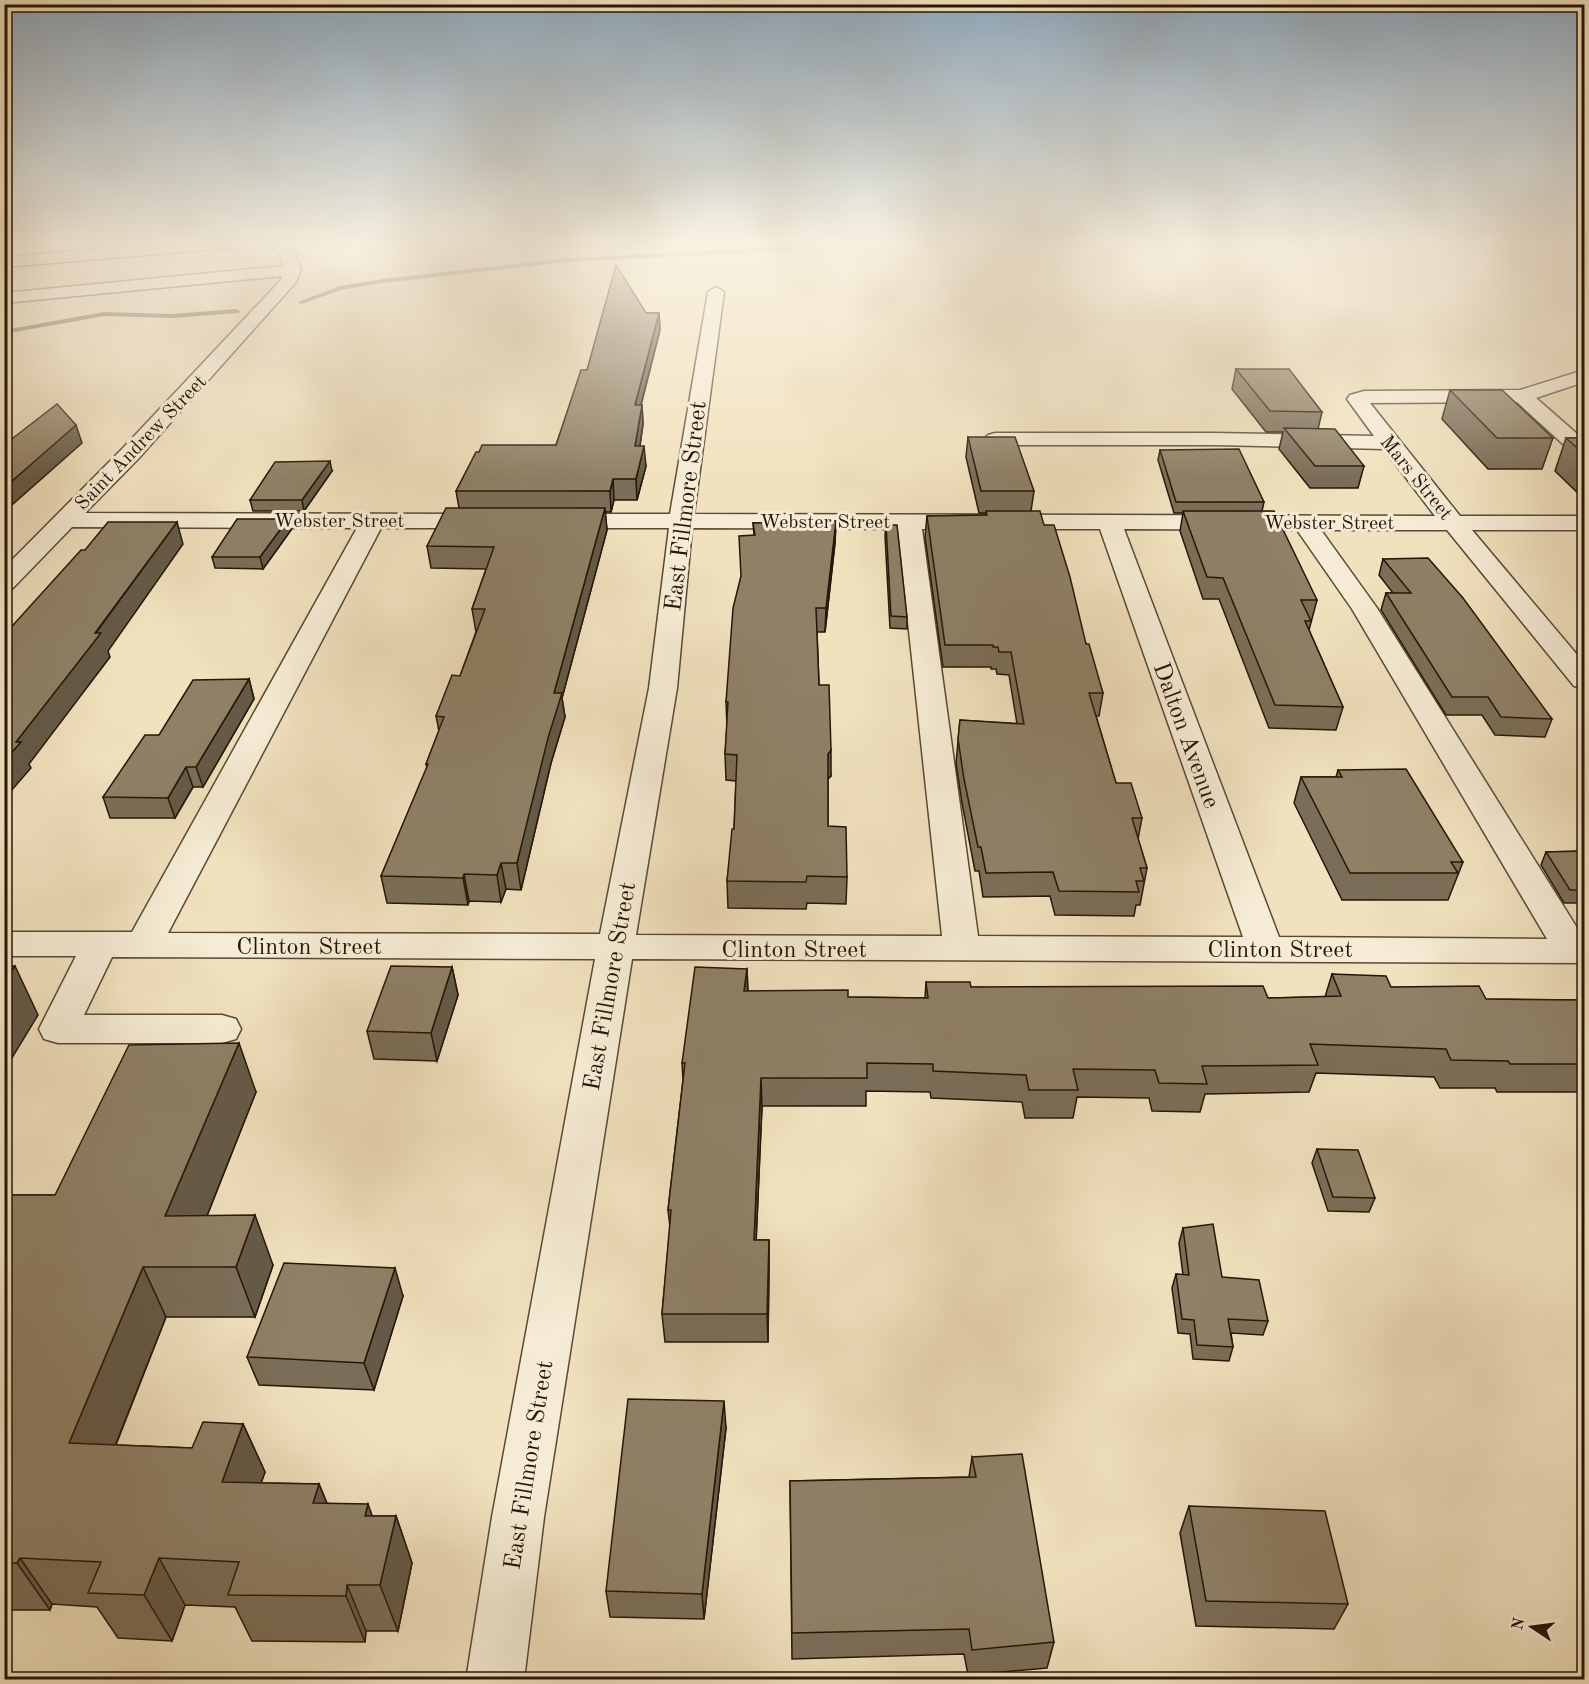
<svg xmlns="http://www.w3.org/2000/svg" width="1589" height="1684" font-family="'Old Standard TT',serif">
  <style>
    .lines { fill: none; stroke-linecap: round; stroke-linejoin: round }
    .stream { fill: #766650; fill-rule: evenodd }
    .minor-casing { stroke: #584935; stroke-width: 3 }
    .highway-casing { stroke: #251607; stroke-width: 3 }
    .minor { fill: #f6ecd5; fill-rule: evenodd }
    .highway { fill: #f1e1be; fill-rule: evenodd }
    .wall { fill: #7b6e58; stroke: #251607; stroke-width: 1.5 }
    .shaded-wall { fill: #645a47; stroke: #251607; stroke-width: 1.5 }
    .building { fill: #8f8066; stroke: #251607; stroke-width: 1.5 }
    .labels { text-anchor: middle; stroke-width: 6; stroke-linejoin: round; paint-order: stroke }
    .far-street-label { font-size: 20px; fill: #251607; stroke: #f6ecd5 }
    .street-label { font-size: 24px; fill: #251607; stroke: #f6ecd5 }
  </style>
  <rect width="100%" height="100%" fill="#f1e1be"/>
  <filter id="stains"><feTurbulence type="fractalNoise" baseFrequency=".00333" numOctaves="4"/><feColorMatrix values="0 0 0 0 .2 0 0 0 0 .09 0 0 0 0 .02 0 0 0 .5 -.17"/></filter>
  <radialGradient id="worn" r=".72"><stop offset=".6" stop-color="#630" stop-opacity="0"/><stop offset="1" stop-color="#630" stop-opacity=".3"/></radialGradient>
  <g class="lines">
    <path class="stream" d="M872,242H1204L1225,245L1340,242L1225,249L1193,245L940,248L879,246L568,262L383,283L341,290L301,304L298,302L340,286L383,279L568,258Z
      M1402,242L1505,246L1566,242L1505,250Z
      M236,309L240,311L239,313L172,318L104,316L4,334V330L104,312L172,314Z"/>
    <g class="minor-casing">
      <path id="minor" d="M267,242H285L295,254L301,270L296,282L139,458L85,513L483,514L491,516L495,521L491,526L483,528H381L168,933L600,934L649,688L669,528H562L554,526L550,521L554,516L562,514H670L708,292L716,287L724,292L694,514L1435,516L1384,449L1214,445H995L988,443L984,439L988,435L995,433H1214L1374,436L1347,399L1350,395L1364,391L1520,390L1584,370V382L1536,398L1584,440V457L1576,456L1517,402L1370,403L1460,516H1584V530H1472L1584,663V688L1574,686L1447,530H1321L1377,608L1584,939V963L632,959L544,1517L524,1680H466L492,1517L595,959L112,957L84,1015H222L236,1019L241,1029L236,1039L222,1043H58L44,1039L39,1029L76,956H4V932H132L357,528L72,527L13,588L4,590V568L123,448L280,281L282,276L4,303V293L283,266L280,255ZM692,528L898,529L942,936L636,935L677,688ZM922,529H1100L1243,937L978,936ZM1124,529L1297,530L1352,609L1547,939L1279,937Z"/>
    </g>
    <g class="highway-casing">
      <path id="highway" d="M181,242H249L242,247L4,267V257Z"/>
    </g>
    <use href="#minor" class="minor"/>
    <use href="#highway" class="highway"/>
  </g>
  <path class="wall" d="M646,313H659L660,330L641,405H642L643,424L640,446L646,466L637,500H614L611,512H605L607,530L562,698L565,717L551,763L521,890L506,889L501,902L469,901L468,905L387,903L381,876L427,768L426,764L439,731L436,716L460,676L476,632L472,609L486,569L431,568L427,546L459,508L456,491L556,445L587,370Z
    M1236,369L1322,412L1318,429L1364,466L1358,488H1310L1279,449L1283,432H1266L1232,389Z
    M1584,385V401L1580,398Z
    M1450,390L1553,438L1542,469H1488L1442,419Z
    M968,437L1034,491L1031,511L1086,644L1103,693L1099,716H1096L1116,783L1142,818L1138,839L1147,868L1140,905H1136L1134,916L1055,915L1050,896L983,897L979,871H975L962,803L956,763L960,720L1017,724L1009,675L997,674L996,669H991V667H943L925,537L927,516L985,515V513H979L966,457Z
    M1566,438H1584V499L1555,471Z
    M1160,450L1264,502L1262,511L1317,600L1309,630L1343,707L1336,730L1269,728L1219,599H1203L1180,531L1183,513H1174L1158,460Z
    M332,471L304,511H253L250,500Z
    M836,521L835,543L825,632H817L819,685L831,776L828,779V826L847,877L846,904L807,903L806,909L728,908L727,881L734,829L736,781L726,780L725,754L727,727L726,702L754,535L753,523Z
    M886,525L907,617V629L890,628L885,536Z
    M291,530L263,569L215,568L212,557Z
    M1383,559L1552,719L1545,737L1495,735L1482,715H1446L1381,610L1386,593H1393L1379,575Z
    M249,679L254,699L203,787H193L175,818H110L103,797L159,735Z
    M1338,770L1463,862L1448,900H1342L1294,803L1301,777H1336Z
    M1584,851V903H1564L1541,865L1546,852Z
    M452,967L458,995L437,1061L374,1059L367,1031Z
    M747,969L748,991L848,997L925,998L926,982L971,987L1268,998L1325,997L1332,974L1391,987L1486,999L1584,1000V1092H1497L1495,1088H1440L1434,1077L1316,1073L1309,1092L1205,1094L1200,1112L1152,1111L1149,1098L1077,1097L1073,1118H1025L1022,1102L931,1098L930,1092L866,1091V1106H762L756,1240H769V1268L768,1342H665L662,1314L670,1227L668,1210L683,1080L682,1063Z
    M256,1092L207,1216L273,1265L255,1317H166L116,1445L192,1448L243,1424L265,1472L261,1483L319,1484L327,1503L372,1516H396L412,1563L398,1631H366L365,1642L252,1641L235,1607L185,1605L172,1641L118,1638L97,1607L52,1604L50,1610H4V1195H55Z
    M1317,1149L1375,1198L1369,1212L1328,1211L1312,1163Z
    M1183,1228L1222,1277L1268,1321L1263,1335L1231,1333L1233,1347L1229,1361L1193,1359L1190,1334L1178,1333L1172,1288L1176,1274L1183,1275L1179,1243Z
    M403,1296L374,1390L259,1385L247,1357Z
    M726,1428L704,1619L610,1617L606,1591Z
    M972,1457L1054,1642L1047,1668L968,1675L964,1654L792,1659L790,1481L969,1477Z
    M1189,1506L1348,1604L1334,1629L1196,1626L1180,1533Z"/>
  <path class="shaded-wall" d="M659,313L660,330L636,424L635,405Z
    M642,405L643,424L637,466L635,446Z
    M76,425L82,443L4,512V488Z
    M644,446L646,466L637,500L636,479Z
    M330,461L332,471L304,511L302,500Z
    M613,479L614,500L611,512L610,491Z
    M605,508L607,530L562,698L565,717L551,763L521,890L517,863L554,693Z
    M288,519L291,530L263,569L260,557Z
    M836,521L835,543L825,632L826,608Z
    M177,522L183,544L108,651L110,657L29,764L31,768L4,799V761L16,742Z
    M249,679L254,699L203,787L196,767Z
    M831,750V776L827,779L828,754Z
    M186,767L193,787L175,818L168,798Z
    M501,863L506,889L501,902L497,875Z
    M464,874L469,901L468,905L463,878Z
    M15,966L38,1015L4,1071V983Z
    M452,967L458,995L437,1061L431,1033Z
    M747,969L748,996L744,991Z
    M239,1043L256,1092L187,1266L165,1216Z
    M761,1078L762,1106L755,1268L754,1240Z
    M255,1215L273,1265L255,1317L236,1267Z
    M769,1240V1268L768,1342L767,1314Z
    M143,1267L166,1317L97,1491L69,1443Z
    M395,1268L403,1296L374,1390L364,1363Z
    M724,1401L726,1428L704,1619L702,1594Z
    M243,1424L265,1472L244,1530L222,1482Z
    M319,1484L338,1531L313,1503Z
    M368,1504L385,1551L365,1516Z
    M396,1516L412,1563L398,1631L380,1585Z
    M20,1558L52,1604L50,1610L17,1563Z
    M159,1558L185,1605L172,1641L144,1595Z
    M347,1585L366,1631L365,1642L346,1596Z"/>
  <path class="building" d="M616,265L646,313H659L635,405H642L635,446H644L636,479H613L610,491H456L476,452H479L482,445H556L581,370H587Z
    M1236,369H1289L1322,412L1270,411Z
    M1450,390H1502L1553,438H1497Z
    M57,404L76,425L4,488V445Z
    M1284,428L1335,429L1364,466H1315Z
    M968,437H1015L1034,491H981Z
    M1566,438H1584V454Z
    M1239,449L1264,502H1176L1160,450Z
    M330,461L302,500H250L275,462Z
    M446,508H605L554,693H562L548,738L517,863H501L497,875L464,874L463,878L381,876L428,764H426L444,717L436,716L452,675L460,676L485,609H472L494,547L427,546Z
    M986,511H1040L1044,525H1054L1070,577L1086,644H1089L1103,693H1089L1116,783H1131L1142,818H1132L1147,868H1140L1144,881H1136L1139,892L1059,891L1053,872L986,873L981,847H978L964,779L958,739L960,720L1024,724L1011,652H999L998,647H993V645H945L927,516L987,515Z
    M1183,511H1274L1317,600H1301L1311,621H1305L1343,707L1275,705L1223,578L1207,577Z
    M237,519H288L260,557H212Z
    M836,521L826,608H816L819,685H829L831,750L828,754V826L846,827L847,877L807,876L806,882L727,881L732,829H734L737,755L725,754L728,702H726L733,608L741,576L739,536L755,535L753,523Z
    M108,522H177L95,633H101L16,742H21L4,761V635L81,550H85Z
    M886,525H897L907,617L891,616Z
    M1428,558L1463,598L1552,719L1501,717L1488,697H1452L1386,593H1411L1383,559Z
    M249,679L196,767H186L168,798L103,797L145,735H159L193,680Z
    M1406,769L1463,862H1451L1458,873H1350L1301,777H1342L1338,770Z
    M1584,851V890H1570L1546,852Z
    M4,966H15L4,983Z
    M391,966L452,967L431,1033L367,1031Z
    M695,967L747,969L744,991L848,990V997L928,998L926,982H970L971,987L1263,986L1268,998L1341,996L1332,974L1386,976L1391,987L1479,986L1486,999L1584,1000V1064H1510L1508,1061L1451,1060L1446,1049L1310,1044L1318,1065L1202,1066L1207,1084L1159,1083L1155,1070L1073,1069L1078,1090H1029L1026,1075L933,1071V1064L867,1063V1078H761L754,1240H769L767,1314H662L671,1210H668L685,1063H682Z
    M239,1043L165,1216L255,1215L236,1267H143L69,1443L192,1448L203,1422L243,1424L222,1482L319,1484L313,1503L368,1504L365,1516H396L380,1585H347L346,1596L228,1595L239,1562L159,1558L144,1595L88,1593L101,1562L20,1558L17,1563H4V1298L11,1285H4V1195H55L129,1045Z
    M1317,1149L1358,1150L1375,1198L1333,1197Z
    M1213,1224L1222,1277L1259,1280L1268,1321L1228,1319L1233,1347L1197,1345L1194,1320L1182,1319L1176,1274L1189,1275L1183,1228Z
    M284,1263L395,1268L364,1363L247,1357Z
    M628,1399L724,1401L702,1594L606,1591Z
    M1022,1454L1054,1642L972,1650L969,1629L792,1633L790,1481L976,1477L972,1457Z
    M1189,1506L1325,1511L1348,1604L1206,1601Z"/>
  <linearGradient id="sky" x2="0" y2="1"><stop stop-color="#90aabe"/><stop offset="0.51" stop-color="#f9f2e2"/><stop offset="1" stop-color="#f9f2e2" stop-opacity="0"/></linearGradient>
  <rect width="1589" height="478" fill="url(#sky)"/>
  <g class="labels">
    <g class="far-street-label">
      <text transform="translate(140 442) rotate(-46)" y="7">Saint Andrew Street</text>
      <text transform="translate(1417 477) rotate(51)" y="7">Mars Street</text>
      <text x="339" y="527">Webster Street</text>
      <text x="825" y="528">Webster Street</text>
      <text x="1329" y="529">Webster Street</text>
    </g>
    <g class="street-label">
      <text transform="translate(685 506) rotate(-83)" y="8">East Fillmore Street</text>
      <text transform="translate(1187 735) rotate(70)" y="8">Dalton Avenue</text>
      <text x="309" y="954">Clinton Street</text>
      <text x="794" y="957">Clinton Street</text>
      <text x="1280" y="957">Clinton Street</text>
      <text transform="translate(609 986) rotate(-80)" y="8">East Fillmore Street</text>
      <text transform="translate(528 1465) rotate(-81)" y="8">East Fillmore Street</text>
    </g>
  </g>
  <rect width="1589" height="1684" fill="none" stroke="#f1e1be" stroke-width="24"/>
  <rect x="6" y="6" width="1577" height="1672" fill="none" stroke="#251607" stroke-width="3"/>
  <rect x="12" y="12" width="1565" height="1660" fill="none" stroke="#251607" stroke-width="1.5"/>
  <g transform="translate(1532 1627) rotate(283)" stroke="#f6ecd5" stroke-width="4.5" paint-order="stroke">
  <path d="M0-4.5L10 22L0 15L-10 22Z" fill="#251607"/>
  <text y="-9" font-size="16" font-weight="bold" text-anchor="middle" fill="#251607">N</text>
  </g>
  <rect width="100%" height="100%" filter="url(#stains)"/>
  <rect width="100%" height="100%" fill="url(#worn)"/>
</svg>
